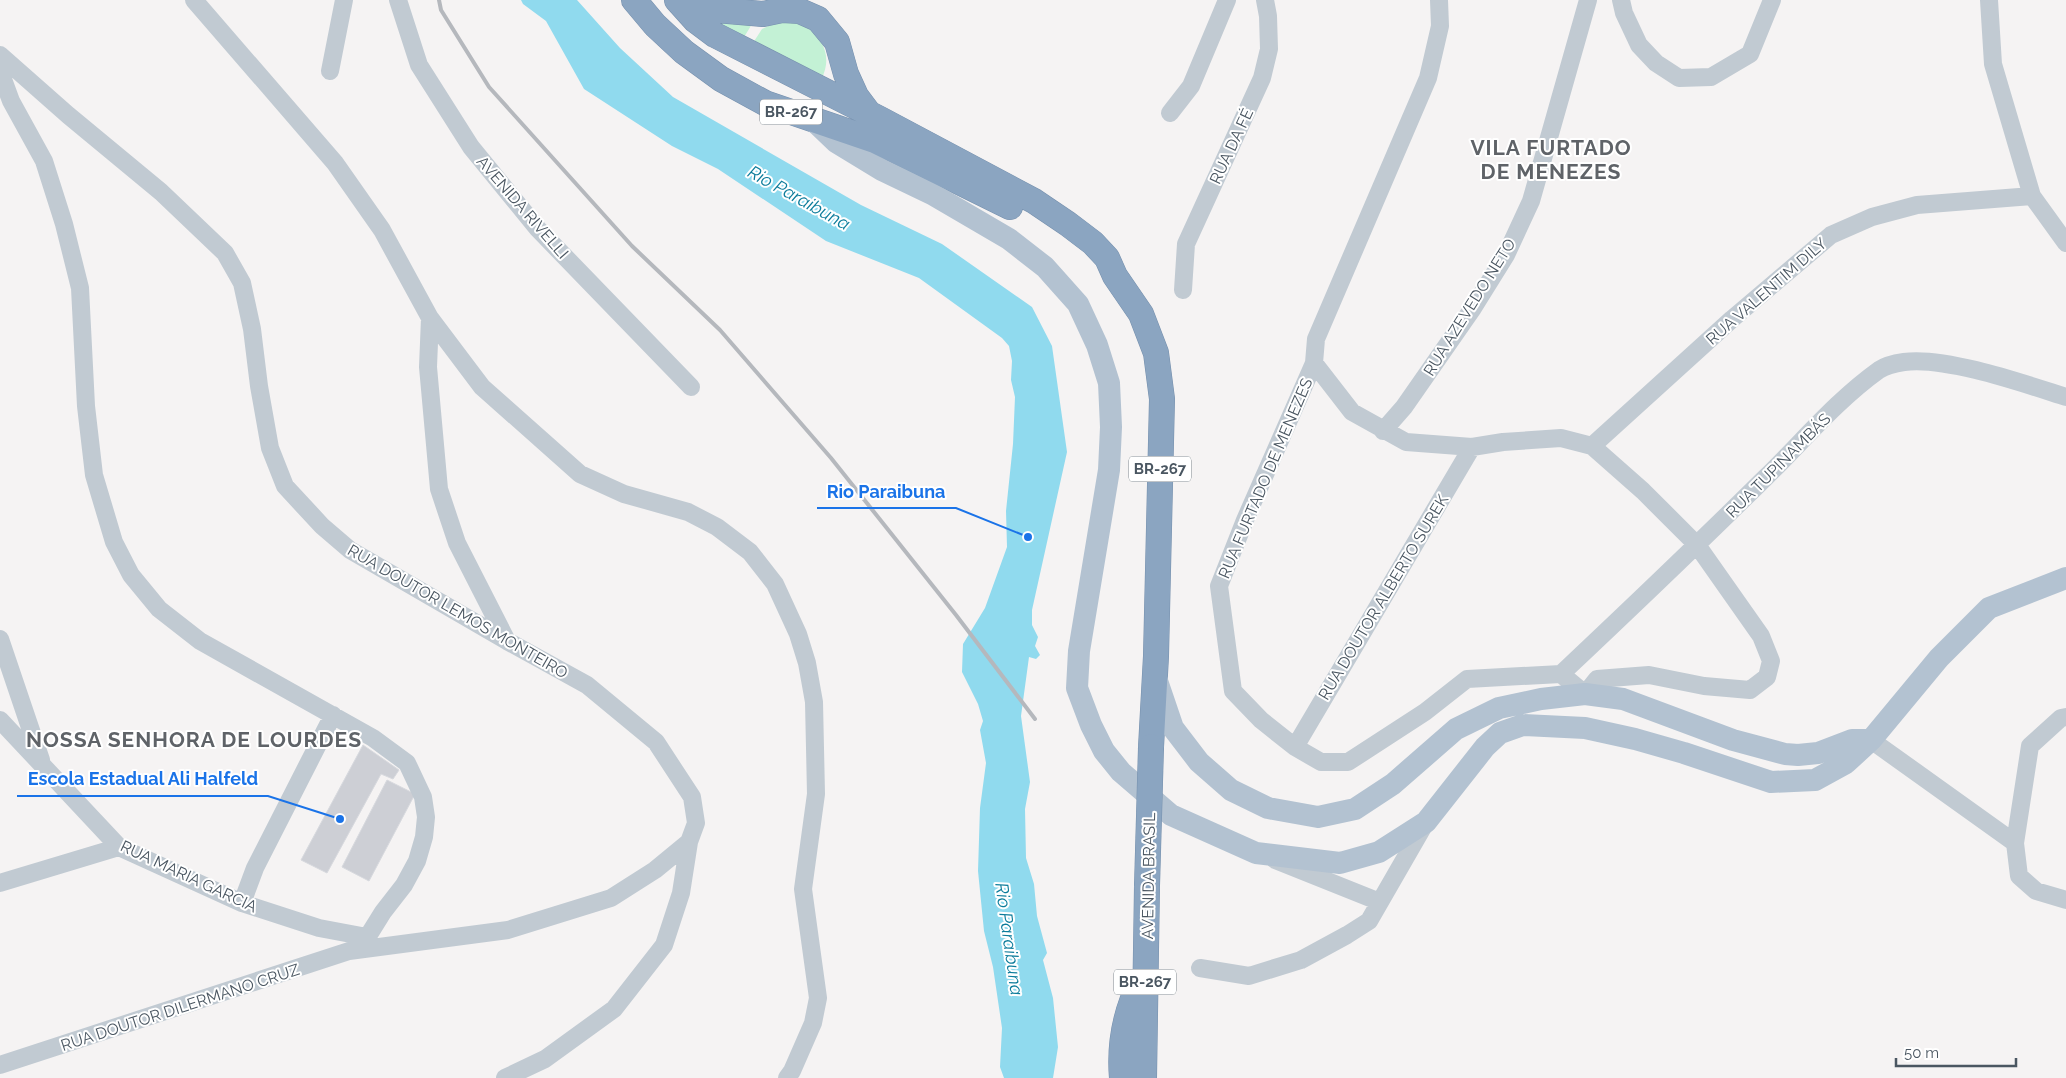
<svg xmlns="http://www.w3.org/2000/svg" width="2066" height="1078" font-family="Raleway,sans-serif">
  <style>
    .green { fill: #c3f1d5 }
    .water { fill: #90daee }
    .building { fill: #cdcfd5; stroke: #d7d9de }
    .lines { fill: none; stroke-linecap: round; stroke-linejoin: round }
    .highway-casing { stroke: #7690ad; stroke-width: 26 }
    .minor { stroke: #c1cad2; stroke-width: 18 }
    .major { stroke: #b3c2d1; stroke-width: 22 }
    .highway { stroke: #8ba5c1; stroke-width: 25 }
    .rail { stroke: #b5b8bd; stroke-width: 4 }
    .highway-bridge-casing { stroke: #7690ad; stroke-width: 26; stroke-linecap: butt }
    .highway-bridge { stroke: #8ba5c1; stroke-width: 25 }
    .labels { text-anchor: middle; stroke-width: 4; stroke-linejoin: round; paint-order: stroke }
    .shield { fill: #fff; stroke: #808990; stroke-width: 1 }
    .shield-label { font-size: 15px; font-weight: bold; fill: #4a5661 }
    .street-label { font-size: 16px; fill: #4a5661; stroke: #fff }
    .water-label { font-size: 18px; font-style: italic; fill: #0c7c9b; stroke: #fff }
    .district-label { font-size: 21px; font-weight: bold; letter-spacing: 1px; fill: #5f6368; stroke: #fff }
    .leader { fill: none; stroke: #1a73e8; stroke-width: 2 }
    .callout-dot { fill: #1a73e8; stroke: #fff; stroke-width: 2 }
    .callout-label { font-size: 18px; text-anchor: middle; font-weight: bold; fill: #1a73e8; stroke: #fff; stroke-width: 4; stroke-linejoin: round; paint-order: stroke }
  </style>
  <rect width="100%" height="100%" fill="#f5f3f3"/>
  <path class="green" d="M694,9L757,16L741,42Z
    M779,21L808,24C823,42 833,56 821,80L751,46L762,29Z"/>
  <path class="water" d="M521,0H577L620,48L673,97L861,205L942,244L1032,307L1052,346L1067,452L1032,610V625L1038,637L1035,646L1040,655L1036,659L1029,657L1021,716L1030,782L1025,809L1026,858L1034,884L1037,916L1047,953L1043,960L1053,998L1058,1047L1053,1078H1004L1000,1067L1002,1028L993,967L984,931L978,871L980,808L986,763L980,730L983,721L978,704L962,672L963,644L985,608L1007,547L1006,511L1013,444L1015,397L1011,380L1012,361L1009,346L1002,338L919,278L826,241L718,169L672,146L584,89L546,21L523,4Z"/>
  <path class="building" d="M363,745L399,770L393,779L381,774L327,873L301,860Z
    M387,780L415,794L369,881L342,867Z"/>
  <g class="lines">
    <g class="highway-casing">
      <path id="highway" d="M634,0L655,25L684,52L721,79L765,103L876,141L1010,207
        M677,0L695,20L715,35L880,119L1034,201L1068,224L1093,243L1107,258L1115,276L1141,314L1156,353L1162,399L1156,656L1151,747
        M679,2L716,10L763,14L782,10L800,11L818,19L837,42L846,74L856,96L868,112
        M1122,1078C1119,1043 1125,1012 1141,981
        M1144,1078L1147,886"/>
    </g>
    <path class="minor" d="M194,0L335,163L382,230L430,318L482,387L580,474L624,494L688,512L717,527L750,552L775,584L798,634L807,663L814,702L816,794L803,889L818,998L813,1023L792,1071L787,1078
      M398,0L419,65L471,147L538,229L691,387
      M1439,0L1440,26L1428,78L1316,339L1314,363L1245,520L1219,586L1233,691L1261,720L1295,747L1321,762H1348L1425,712L1467,679L1561,674
      M1621,0L1624,13L1639,45L1656,63L1679,78L1711,77L1750,54L1772,0
      M1989,0L1993,64L2032,196L2066,243
      M0,55L68,115L161,192L225,253L242,283L252,329L259,386L270,448L285,486L322,526L350,550L507,641L587,685L656,742L692,797L696,823L689,842L681,893L664,945L614,1009L545,1059L505,1078
      M0,71L11,101L44,161L64,224L80,288L86,406L94,475L114,542L131,575L159,609L200,641L373,738L407,763L423,797L426,817L424,837L417,861L404,885L383,912L360,949
      M330,71L344,0
      M1170,113L1191,86L1227,0
      M1183,290L1186,244L1262,78L1269,49L1268,16L1265,0
      M430,318L428,367L439,489L457,543L507,641
      M1314,363L1352,412L1406,442L1472,447L1503,442L1561,438L1592,446L1643,491L1697,545L1761,636L1771,661L1767,677L1750,690L1704,686L1649,675L1597,679L1585,694L1561,674C1630,609 1699,543 1766,477C1803,441 1837,400 1879,370C1885,366 1897,363 1904,362C1945,356 2025,384 2066,397
      M1383,431L1404,407L1473,308L1506,255L1531,201L1588,0
      M1592,446L1732,319L1831,235L1872,217L1917,205L2032,196
      M0,639L41,760
      M2066,717L2061,718L2030,746L2015,843L2019,876L2036,891L2066,900
      M0,720L119,847L242,903L319,928L367,937
      M1871,740L2015,843
      M1295,747L1472,447
      M1275,860L1380,902
      M0,883L119,847
      M242,903L255,868L333,715
      M1200,968L1249,976L1301,960L1347,935L1369,921L1426,822
      M0,1065L349,951L508,930L611,898L655,870L689,842"/>
    <path class="major" d="M813,120L836,142L882,170L932,194L1009,239L1045,267L1078,304L1097,345L1109,383L1111,427L1109,470L1079,651L1077,688L1091,725L1104,751L1121,772L1171,815L1256,853L1340,863L1379,852L1426,822L1485,747L1500,733L1523,725L1585,728L1635,739L1684,753L1771,782L1815,780L1846,763L1871,740L1939,658L1989,608L2066,578
      M1155,675L1173,728L1199,762L1231,790L1268,808L1318,817L1355,809L1393,784L1456,729L1499,708L1541,699L1585,694L1623,699L1733,740L1785,754L1798,755L1818,753L1852,740H1871"/>
    <use href="#highway" class="highway"/>
    <path class="rail" d="M439,0L441,10L489,87L632,246L720,330L831,458L956,615L1035,719"/>
    <g class="highway-bridge-casing">
      <path id="highway-bridge" d="M1147,886L1151,747"/>
    </g>
    <use href="#highway-bridge" class="highway-bridge"/>
  </g>
  <g class="labels">
    <g class="shield">
      <rect x="760" y="99.5" width="62" height="25" rx="4"/>
      <rect x="1129" y="456.5" width="62" height="25" rx="4"/>
      <rect x="1114" y="969.5" width="62" height="25" rx="4"/>
    </g>
    <g class="shield-label">
      <text x="791" y="117">BR-267</text>
      <text x="1160" y="474">BR-267</text>
      <text x="1145" y="987">BR-267</text>
    </g>
    <g class="street-label">
      <text transform="translate(1231 146) rotate(-65)" y="6">RUA DA FÉ</text>
      <text transform="translate(523 207) rotate(49)" y="6">AVENIDA RIVELLI</text>
      <text transform="translate(1766 291) rotate(-41)" y="6">RUA VALENTIM DILY</text>
      <text transform="translate(1469 307) rotate(-58)" y="6">RUA AZEVEDO NETO</text>
      <text transform="translate(1778 465) rotate(-45)" y="6">RUA TUPINAMBÁS</text>
      <text transform="translate(1265 478) rotate(-67)" y="6">RUA FURTADO DE MENEZES</text>
      <text transform="translate(1383 597) rotate(-59)" y="6">RUA DOUTOR ALBERTO SUREK</text>
      <text transform="translate(458 611) rotate(30)" y="6">RUA DOUTOR LEMOS MONTEIRO</text>
      <text transform="translate(189 876) rotate(25)" y="6">RUA MARIA GARCIA</text>
      <text transform="translate(1148 876) rotate(-89)" y="6">AVENIDA BRASIL</text>
      <text transform="translate(180 1007) rotate(-18)" y="6">RUA DOUTOR DILERMANO CRUZ</text>
    </g>
    <g class="water-label">
      <text transform="translate(799 198) rotate(29)" y="6">Rio Paraibuna</text>
      <text transform="translate(1009 939) rotate(82)" y="6">Rio Paraibuna</text>
    </g>
    <g class="district-label">
      <text x="1551" y="155">VILA FURTADO<tspan x="1551" dy="24">DE MENEZES</tspan></text>
      <text x="194" y="747">NOSSA SENHORA DE LOURDES</text>
    </g>
  </g>
  <path class="leader" d="M1028 537L956 508H817M340 819L268 796H17"/>
  <g class="callout-dot">
    <circle cx="1028" cy="537" r="5"/>
    <circle cx="340" cy="819" r="5"/>
  </g>
  <g class="callout-label">
    <text x="886" y="498">Rio Paraibuna</text>
    <text x="143" y="785">Escola Estadual Ali Halfeld</text>
  </g>
  <path d="M1896 1058v8h120v-8" fill="none" stroke="#4a5661" stroke-width="2.5"/>
  <text x="1904" y="1058" font-size="15" fill="#4a5661" stroke="#ffffff" stroke-width="4" paint-order="stroke">50 m</text>
</svg>
